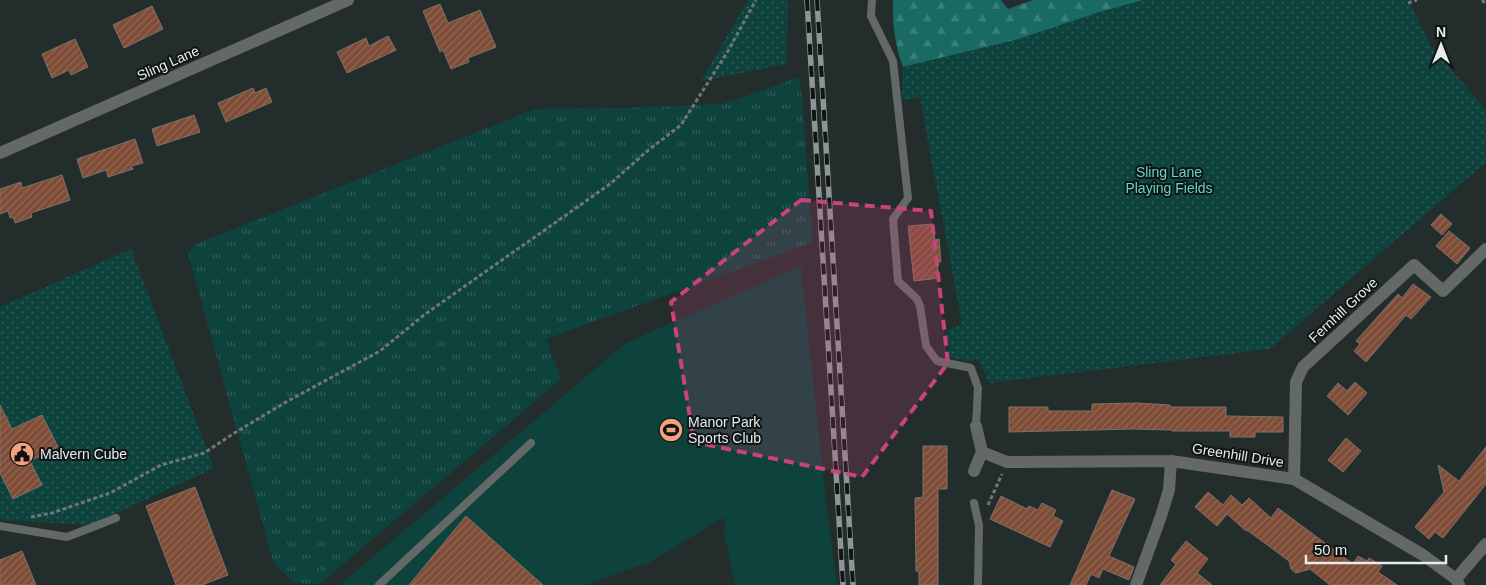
<svg xmlns="http://www.w3.org/2000/svg" width="1486" height="585" font-family="Helvetica,sans-serif">
  <style>
    .grass { fill: url(#grass-tufts) }
    .forest { fill: url(#forest-firs) }
    .park { fill: url(#park-dots) }
    .garden { fill: #0e423d }
    .building { fill: url(#building-hatch); stroke: #7c716c }
    .lines { fill: none; stroke-linecap: round; stroke-linejoin: round }
    .path { stroke: #6e7776; stroke-width: 3; stroke-dasharray: 4 2.5; stroke-linecap: butt }
    .service { stroke: #646968; stroke-width: 8 }
    .minor { stroke: #646968; stroke-width: 12 }
    .rail-casing { stroke: #8e9695; stroke-width: 5.5 }
    .rail { stroke: #101514; stroke-width: 4; stroke-dasharray: 11; stroke-linecap: butt }
    .marked { fill: #c94278; fill-opacity: 0.2; stroke: #c94278; stroke-width: 4; stroke-dasharray: 10 6; stroke-linejoin: round }
    .labels { text-anchor: middle; stroke-width: 4; stroke-linejoin: round; paint-order: stroke }
    .street-label { font-size: 14px; fill: #e5eceb; stroke: #101514 }
    .park-label { font-size: 14px; fill: #62d4c6; stroke: #101514 }
    .poi-label { font-size: 14px; fill: #e5eceb; stroke: #101514; text-anchor: start }
  </style>
  <defs>
    <pattern id="grass-tufts" width="24" height="20" patternUnits="userSpaceOnUse" patternTransform="scale(1.25)"><rect width="24" height="20" fill="#0e423d"/><path d="M3 7l-1-3M5 7V3M7 7l1-3M15 17l-1-3M17 17v-4M19 17l1-3" fill="none" stroke="#315d59"/></pattern>
    <pattern id="forest-firs" width="22" height="20" patternUnits="userSpaceOnUse" patternTransform="scale(1.25)"><rect width="22" height="20" fill="#196a62"/><path d="M5 1l3.5 6h-7zM16 11l3.5 6h-7z" fill="#3a7f79"/></pattern>
    <pattern id="park-dots" width="8" height="8" patternUnits="userSpaceOnUse" patternTransform="scale(1.25)"><rect width="8" height="8" fill="#0e423d"/><path d="M2 2h.1M6 6h.1" fill="none" stroke="#315d59" stroke-width="1.8" stroke-linecap="round"/></pattern>
    <pattern id="building-hatch" width="6" height="6" patternUnits="userSpaceOnUse" patternTransform="scale(1.25)"><rect width="6" height="6" fill="#7f4d37"/><path d="M-1 1l2-2M0 6l6-6M5 7l2-2" fill="none" stroke="#916754"/></pattern>
  </defs>
  <rect width="100%" height="100%" fill="#232e2c"/>
  <path class="grass" d="M800,77L813,242L546,339L561,379L320,584L295,583L274,564L188,254L196,244L535,109L627,108L723,104Z"/>
  <path class="forest" d="M893,0H1001L1008,9L1033,0H1144L1100,12L1016,40L903,67C895,46 892,23 893,0Z"/>
  <path class="park" d="M748,0H788L786,64L701,81Z
    M1144,0H1408L1431,46L1486,110V162L1270,349L989,383L979,360L965,361L950,357L946,331L962,324L920,97L902,101L903,67L1016,40L1100,12Z
    M131,249L214,468L91,525L0,520V307Z"/>
  <path class="garden" d="M801,266L827,511L837,585H735L723,526L726,525L724,517L648,563L584,585H340L626,343Z"/>
  <path class="building" d="M440,4L448,23L480,10L496,47L468,58L469,62L451,69L443,50L440,52L423,11Z
    M152,6L163,29L124,48L113,25Z
    M388,36L396,50L347,73L337,52L366,38L369,46Z
    M75,39L88,67L71,75L69,70L52,78L42,54Z
    M253,88L255,93L266,88L272,102L226,122L218,103Z
    M194,115L200,132L157,146L152,129Z
    M135,139L143,163L131,166L133,169L108,177L106,170L83,178L77,159Z
    M62,175L70,200L31,213L32,217L15,223L13,217L10,218L8,211L0,214V189L21,182L22,188Z
    M1441,214L1452,224L1442,235L1431,225Z
    M933,224L935,240L939,239L941,262H937L939,278L914,281L908,226Z
    M1449,231L1470,248L1457,264L1436,246Z
    M1413,284L1431,297L1411,319L1406,315L1366,362L1354,351L1360,344L1356,341L1398,294L1402,298Z
    M1355,382L1367,393L1348,415L1327,396L1338,383L1347,391Z
    M1136,403L1170,405V407H1226V416L1283,417V432H1255V437H1230V431H1172V430L1134,429L1009,432V407H1048V411H1092V404Z
    M0,405L12,429L42,415L58,447L30,461L42,485L13,499L0,473Z
    M1346,438L1361,451L1343,472L1328,460Z
    M923,446H947V489H938V585H919V571H916L915,498L923,497Z
    M1486,447V484L1443,538L1435,532L1429,539L1415,527L1444,492L1438,465L1459,481Z
    M195,487L228,575L202,585H176L146,506Z
    M1112,490L1135,499L1109,556L1134,567L1129,580L1103,569L1099,578L1091,574L1086,585H1070Z
    M1208,492L1223,505L1231,495L1242,505L1249,498L1271,518L1278,508L1353,564L1358,556L1367,561L1369,558L1382,566L1378,572L1397,585H1330L1310,569L1296,573L1291,569L1289,561L1247,530L1246,531L1227,514L1217,526L1195,507Z
    M1001,496L1027,509L1029,506L1038,510L1042,503L1056,510L1053,516L1063,521L1050,547L990,519Z
    M466,516L543,585H409Z
    M1186,541L1208,559L1197,573L1212,585H1160L1176,564L1171,560Z
    M22,551L36,585H0V560Z"/>
  <g class="lines">
    <path class="path" d="M1482,0L1486,4
      M1408,3L1417,0
      M988,505L1002,474
      M31,517L52,513L110,493L161,465L204,453L236,432L286,402L380,351L424,315L610,184L646,152L681,125L728,51L756,0"/>
    <path class="service" d="M872,0L871,16L893,61L908,198L893,219L898,281L917,299L920,306L926,346L937,361L971,368L978,388L976,426
      M974,503L979,525L978,585
      M0,526L67,537L116,518
      M379,585L531,443"/>
    <path class="minor" d="M0,153L348,0
      M976,426L982,452L1007,462L1171,461L1294,479L1423,555L1456,579L1459,585
      M974,471L982,452
      M1294,479L1296,382L1303,367L1414,265L1443,291L1486,249
      M1456,579L1486,544
      M1136,585L1161,516L1169,490L1171,461"/>
    <g class="rail-casing">
      <path id="rail" d="M807,0L843,585
        M817,0L853,585"/>
    </g>
    <use href="#rail" class="rail"/>
  </g>
  <path class="marked" d="M801,200L931,211L948,363L862,477L694,442L671,302Z"/>
  <defs>
    <g id="stadium-disc" transform="scale(1.25)"><circle r="9.5" fill="#f2a17e" stroke="#101514"/><path d="M0-5a6.5 5 0 1 0 0 10a6.5 5 0 1 0 0-10ZM-3.5-1.8h7v3.6h-7Z" fill="#111"/></g>
    <g id="civic-disc" transform="scale(1.25)"><circle r="9.5" fill="#f2a17e" stroke="#101514"/><path d="M-.6-6.5H3V-4.5H.6V-3L4-1V1h2V6H-6V1h2V-1L-.6-3ZM-1.2 2.5V6h2.4V2.5Z" fill="#111"/></g>
  </defs>
  <g fill-rule="evenodd">
    <use href="#stadium-disc" x="671" y="430"/>
    <use href="#civic-disc" x="22" y="454"/>
  </g>
  <g class="labels">
    <g class="street-label">
      <text transform="translate(168 63) rotate(-24)" y="5">Sling Lane</text>
      <text transform="translate(1343 310) rotate(-43)" y="5">Fernhill Grove</text>
      <text transform="translate(1238 455) rotate(9)" y="5">Greenhill Drive</text>
    </g>
    <g class="park-label">
      <text x="1169" y="177">Sling Lane<tspan x="1169" dy="16">Playing Fields</tspan></text>
    </g>
    <g class="poi-label">
      <text x="688" y="427">Manor Park<tspan x="688" dy="16">Sports Club</tspan></text>
      <text x="40" y="459">Malvern Cube</text>
    </g>
  </g>
  <g transform="translate(1441 45)" stroke="#101514" stroke-width="4" paint-order="stroke">
  <path d="M0-4L9 19L0 12L-9 19Z" fill="#e5eceb"/>
  <text y="-8" font-size="14" font-weight="bold" text-anchor="middle" fill="#e5eceb">N</text>
  </g>
  <path d="M1306 555v8h140v-8" fill="none" stroke="#e5eceb" stroke-width="2.5"/>
  <text x="1314" y="555" font-size="15" fill="#e5eceb" stroke="#101514" stroke-width="4" paint-order="stroke">50 m</text>
</svg>
